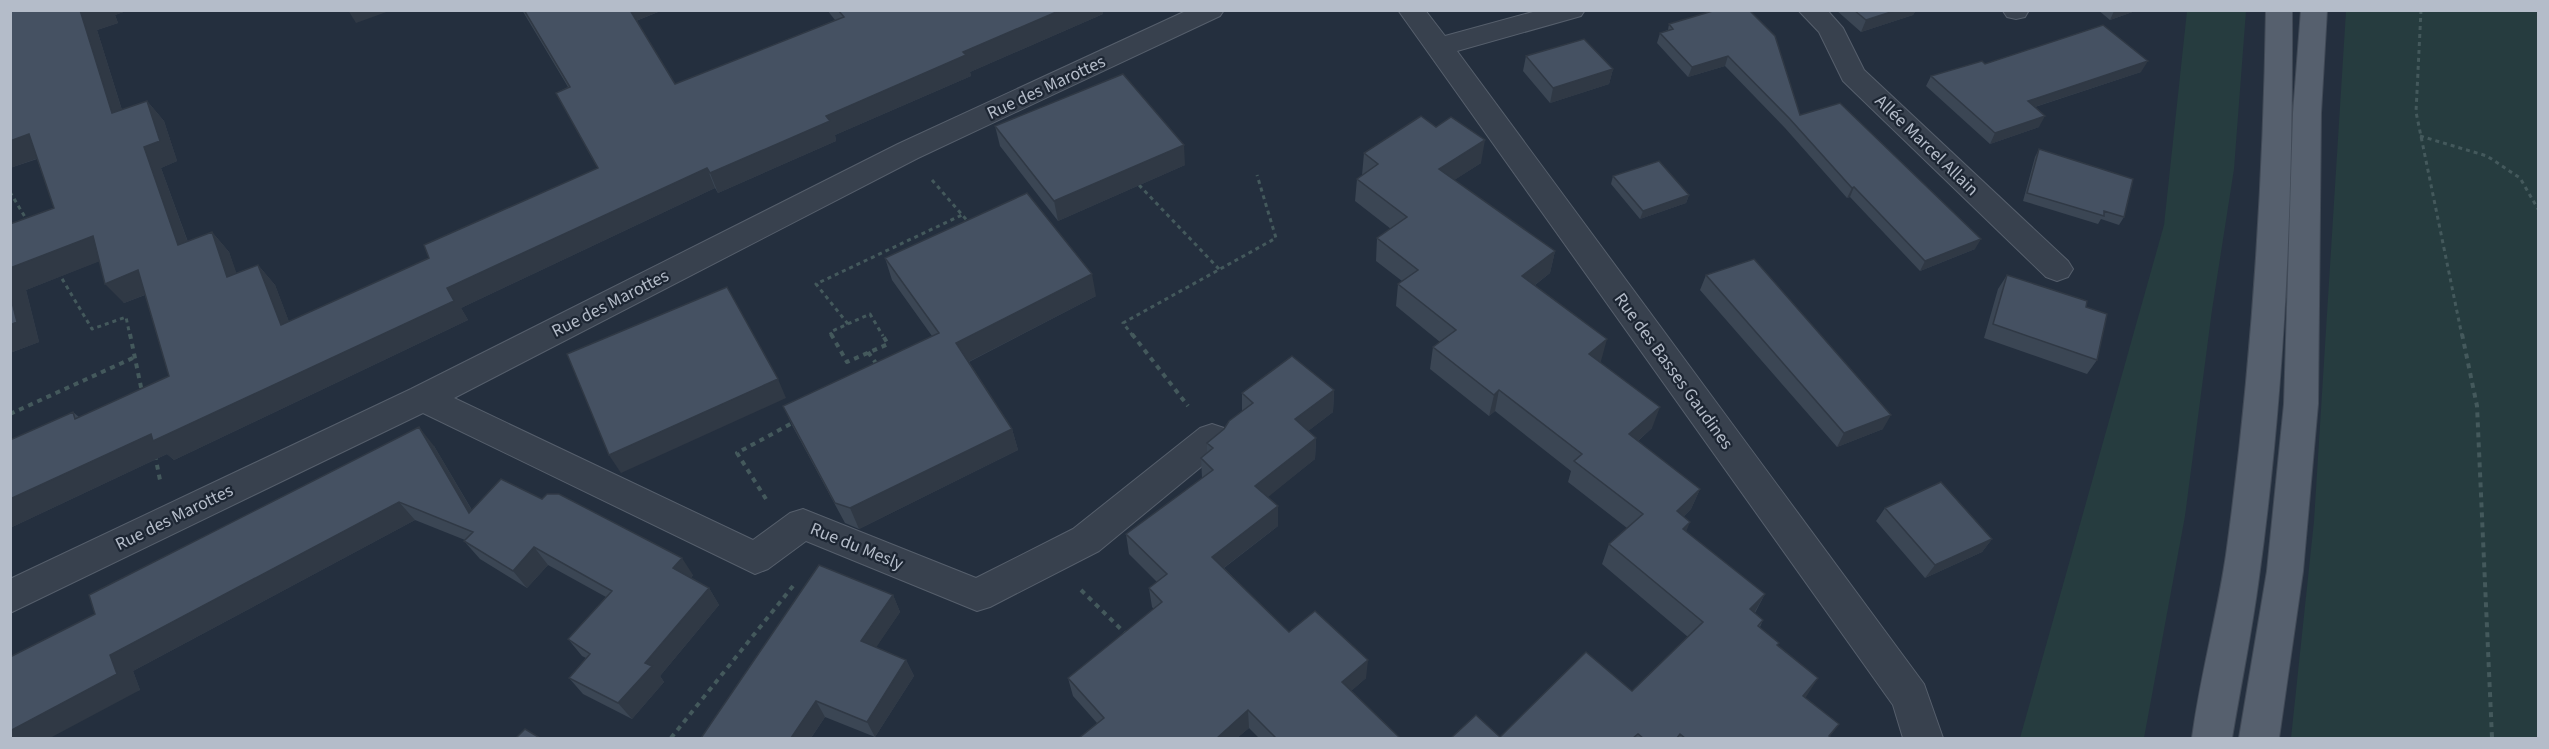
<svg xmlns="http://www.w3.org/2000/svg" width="2549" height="749" font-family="'Source Sans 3',sans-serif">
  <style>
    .green { fill: #263c3f }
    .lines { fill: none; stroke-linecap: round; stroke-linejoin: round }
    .minor-casing { stroke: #565f6c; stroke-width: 2 }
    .major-casing { stroke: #414a57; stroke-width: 2 }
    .path-far1 { stroke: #44595c; stroke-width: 3; stroke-dasharray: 4 4; stroke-linecap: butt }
    .path { stroke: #44595c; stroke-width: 4; stroke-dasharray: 5 5; stroke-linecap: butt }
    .minor { fill: #38414e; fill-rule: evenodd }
    .major { fill: #56606e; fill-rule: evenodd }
    .wall { fill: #3b4654 }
    .shaded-wall { fill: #303945 }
    .building { fill: #455162; stroke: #303945; stroke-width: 1.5 }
    .labels { text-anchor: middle; stroke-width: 4.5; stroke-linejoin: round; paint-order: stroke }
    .street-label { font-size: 18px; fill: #b4bcc9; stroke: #1d2633 }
  </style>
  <rect width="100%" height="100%" fill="#242f3e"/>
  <path class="green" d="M2187,11H2246L2234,169L2212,310L2185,516L2144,738H2020L2164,225Z
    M2346,11H2538V738H2291L2314,521Z"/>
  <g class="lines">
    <g class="minor-casing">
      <path id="minor" d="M1188,10H1224L1220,16L918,158L454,398L753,540L790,513L803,509L976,578L1073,529L1200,428L1212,424L1224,428L1229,438L1224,448L1099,551L990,607L977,611L806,541L768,569L755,574L423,413L10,613V579L411,389L898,144Z
        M1398,10H1425L1445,36L1540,10H1585L1581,16L1457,51L1924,684L1943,738H1903L1893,705Z
        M1798,10H1827L1843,28L1864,70L2068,261L2073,269L2068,277L2057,281L2046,277L1843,81L1819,32Z
        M2029,10L2025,17L2016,19L2007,17L2003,11Z"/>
    </g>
    <g class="major-casing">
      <path id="major" d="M2266,10H2292C2293,199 2285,389 2259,577C2252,631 2241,684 2232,738H2192C2200,677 2217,616 2226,555C2251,374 2263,193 2266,10Z
        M2301,10H2327L2321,113L2318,404L2303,571L2279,738H2239L2267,571L2284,404L2293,113Z"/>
    </g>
    <path class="path-far1" d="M2421,10L2416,112L2462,336
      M2420,136L2487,156L2520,178L2538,209
      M932,180L970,224
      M1139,185L1219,269
      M10,192L28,222
      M58,272L92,329L126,317L130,336
      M848,324L816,284L962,215
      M832,336L830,332L870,314L883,336
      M1133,336L1123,323L1276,238L1257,175"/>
    <path class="path" d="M130,334L142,392
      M831,334L847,362L888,344L882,334
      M1132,334L1188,406
      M2462,334L2477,406L2492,738
      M868,352L878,366
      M10,414L135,357
      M155,455L160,480
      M766,499L737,453L796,421
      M1081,590L1127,635
      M671,738L793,586"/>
    <use href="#minor" class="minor"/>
    <use href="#major" class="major"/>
  </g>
  <path class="wall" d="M10,10H129L115,15L118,23L97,30L122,110L147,101L164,121L177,161L161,168L188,242L212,232L229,252L236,273L258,265L275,285L289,322L429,258L598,169L556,93L568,87L522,10H663L636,21L675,84L835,20L827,10H1102L1103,14L970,72L971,76L835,135L836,141L718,193L715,188L461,308L468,320L174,460L167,454L10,528L73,412L79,417L169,376L145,295L124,303L99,261L26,290L39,342L10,353V224L54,208L37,159L10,168Z
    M1716,10L1800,115L1975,249L1920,271L1850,197L1847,198L1785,128L1725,66L1688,77L1657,43L1660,33L1668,30L1669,24Z
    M1836,10H1916L1913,15L1861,32Z
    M2098,10H2138L2110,20Z
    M1526,56L1613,69L1609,84L1550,103L1523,71Z
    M1985,64L2141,72L2035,107L2039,127L1990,144L1926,86L1931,76Z
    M995,126L1185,165L1058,221L1000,146Z
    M2039,149L2124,217L2119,225L2101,219L2098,224L2023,201L2035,157Z
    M1364,153L1481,163L1454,180L1555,251L1550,273L1535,285L1601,361L1600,362L1652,428L1638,441L1700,489L1691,509L1684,516L1686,532L1765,594L1755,613L1763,620L1760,627L1777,646L1805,697L1839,724L1829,737L1831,738H1451L1500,737L1632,691L1688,637L1602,564L1609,544L1627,528L1568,482L1571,471L1495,411L1489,416L1430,369L1433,347L1440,342L1396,306L1398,284L1402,281L1376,261L1377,238L1391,229L1355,201L1357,179L1362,175Z
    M1613,176L1689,195L1686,203L1640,219L1611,184Z
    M885,258L1096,296L969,362L1012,429L1018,450L859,529L845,523L793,427L783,406L932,336L892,280Z
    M1706,275L1883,429L1837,447L1700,290Z
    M2007,275L2097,360L2087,374L1984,338L1998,289Z
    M1334,390L1333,412L1308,431L1316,438L1315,459L1267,497L1278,526L1224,568L1289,632L1366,678L1351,691L1400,738H1259L1249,728L1237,738H1079L1097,723L1073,696L1068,678L1154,609L1152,607L1149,588L1157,582L1129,554L1126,534L1202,478L1201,458L1207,452V443L1224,429L1242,411V393Z
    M434,446L472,510L693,575L691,578L709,588L719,605L660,676L664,682L632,719L583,694L569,678L586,658L582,656L568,639L606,597L548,565L527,588L480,559L464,541L465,540L415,520L133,671L140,690L10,738Z
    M1885,508L1992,539L1982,552L1925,578L1876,521Z
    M893,595L900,612L876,647L906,660L914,676L875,737L825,717L811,738H701L715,720Z"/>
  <path class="shaded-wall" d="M80,10H129L115,15L118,23L97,30L129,133L112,113Z
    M348,10H392L356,23Z
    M628,10H663L633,22Z
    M1061,10H1102L1103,14L970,72L971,76L835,135L836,141L718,193L710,173L826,116L963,52Z
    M1897,10H1916L1913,15L1861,32L1866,20Z
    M2117,10H2138L2110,20L2114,11Z
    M1728,56L1725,66L1688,77L1692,67Z
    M2148,61L2141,72L2022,111L2028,101Z
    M1613,69L1609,84L1550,103L1553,88Z
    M147,101L164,121L177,161L161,168L196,265L178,245L144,147Z
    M2045,116L2039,127L1990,144L1995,133Z
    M29,134L47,155L10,168V141Z
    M1485,140L1481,163L1436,192L1439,169Z
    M1184,145L1185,165L1058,221L1054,201Z
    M707,168L715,188L461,308L468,320L174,460L167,454L10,528V499L447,288Z
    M1854,187L1850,197L1847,198L1852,188Z
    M1689,195L1686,203L1640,219L1643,211Z
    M212,232L229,252L245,297L227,277Z
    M93,236L113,256L26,290L39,342L10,353V268Z
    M1981,239L1975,249L1920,271L1925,261Z
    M1555,251L1550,273L1518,298L1522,276Z
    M258,265L275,285L298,345L281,325Z
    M138,270L157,290L124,303L105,284Z
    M1092,274L1096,296L962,365L956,343Z
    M1607,339L1601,361L1583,375L1589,354Z
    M778,379L786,398L621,473L609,455Z
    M1334,390L1333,412L1295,441V419Z
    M1499,390L1495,411L1489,416L1494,395Z
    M1660,407L1652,428L1622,455L1629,434Z
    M1891,415L1883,429L1837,447L1844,433Z
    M419,427L434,446L484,531L469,513Z
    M1012,429L1018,450L859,529L850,508Z
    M1316,438L1315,459L1256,507L1255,486Z
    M1700,489L1691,509L1668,531L1677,511Z
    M399,502L415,520L133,671L140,690L50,738H10V731L110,655Z
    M1278,506V526L1213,576L1212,557Z
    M1690,522L1682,542L1683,529Z
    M1992,539L1982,552L1925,578L1935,565Z
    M534,547L548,565L527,588L513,571Z
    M682,558L693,575L685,585L673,568Z
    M709,588L719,605L660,676L664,682L632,719L618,703L645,663Z
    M1765,594L1754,613L1750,609Z
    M893,595L900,612L869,658L861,641Z
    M906,660L914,676L875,737L867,722Z
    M1368,660L1366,678L1341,700L1342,682Z
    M1818,678L1806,697L1791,713L1803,696Z
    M816,701L825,717L811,738H791Z
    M1248,710L1249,728L1237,738H1217Z"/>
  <path class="building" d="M10,10H80L112,113L147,101L160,141L144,147L178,245L212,232L227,277L258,265L281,325L429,258L424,245L598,168L556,93L570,87L524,10H630L675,84L844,17L838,10H1061L963,52L966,55L826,116L830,121L710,173L707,168L447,288L454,301L153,441L151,434L10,499V440L73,412L75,419L169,376L138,270L105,284L93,236L10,268V224L54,208L29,134L10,141Z
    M1716,10H1749L1775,36L1800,115L1840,103L1981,239L1925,261L1854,187L1852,188L1789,118L1728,56L1692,67L1660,33L1673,29L1669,24Z
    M1854,10H1897L1866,20Z
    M2103,25L2148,61L2028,101L2045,116L1995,133L1931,76L1982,61L1985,64Z
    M1584,39L1613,69L1553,88L1526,56Z
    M1123,74L1184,145L1054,201L995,126Z
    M1421,116L1436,127L1451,117L1485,140L1439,169L1555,251L1522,276L1607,339L1589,354L1660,407L1629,434L1700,489L1677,511L1690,522L1683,529L1765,594L1750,609L1763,620L1758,626L1779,643L1777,645L1818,678L1803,696L1839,724L1829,736L1831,738H1685L1680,734L1677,738H1643L1638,734L1633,738H1451L1476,715L1500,737L1586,652L1632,691L1703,622L1609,544L1643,514L1574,461L1582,454L1499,390L1494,395L1433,347L1456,330L1398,284L1418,270L1377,238L1407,217L1357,179L1378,164L1364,153Z
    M2039,149L2133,179L2124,217L2104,211V216L2027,193Z
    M1659,161L1689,195L1643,211L1613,176Z
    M1027,193L1092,274L956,343L1012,429L850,508L835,503L783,406L939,333L885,258Z
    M1754,259L1891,415L1844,433L1706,275Z
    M2007,275L2087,301L2086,307L2107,314L2097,360L1993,324Z
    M727,287L778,379L609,455L567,354Z
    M10,294L17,322L10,325Z
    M1292,356L1334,390L1295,419L1316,438L1255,486L1278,506L1212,557L1289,632L1315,611L1368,660L1342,682L1400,738H1276L1248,710L1217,738H1079L1104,718L1068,678L1162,602L1149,588L1167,574L1126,534L1213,470L1201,458L1213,448L1207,443L1224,429L1229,421L1253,403L1242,393Z
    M419,427L469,513L501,479L542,499L547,494H559L682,558L673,568L709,588L645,663L652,666L618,703L569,678L590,654L568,639L612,591L534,547L513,571L464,541L473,532L399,502L110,655L117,674L10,731V657L95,614L89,595Z
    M1941,482L1992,539L1935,565L1885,508Z
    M819,565L893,595L861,641L906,660L867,722L816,701L791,738H701Z
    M525,729L540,738H516Z"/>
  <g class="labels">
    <g class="street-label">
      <text transform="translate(1046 87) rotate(-25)" y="6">Rue des Marottes</text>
      <text transform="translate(1927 145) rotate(44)" y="6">Allée Marcel Allain</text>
      <text transform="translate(610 303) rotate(-27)" y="6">Rue des Marottes</text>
      <text transform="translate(1674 371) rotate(54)" y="6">Rue des Basses Gaudines</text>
      <text transform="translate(174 517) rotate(-26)" y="6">Rue des Marottes</text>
      <text transform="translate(857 546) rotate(22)" y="6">Rue du Mesly</text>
    </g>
  </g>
  <rect width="2549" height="749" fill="none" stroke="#b4bcc9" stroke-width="24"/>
</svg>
